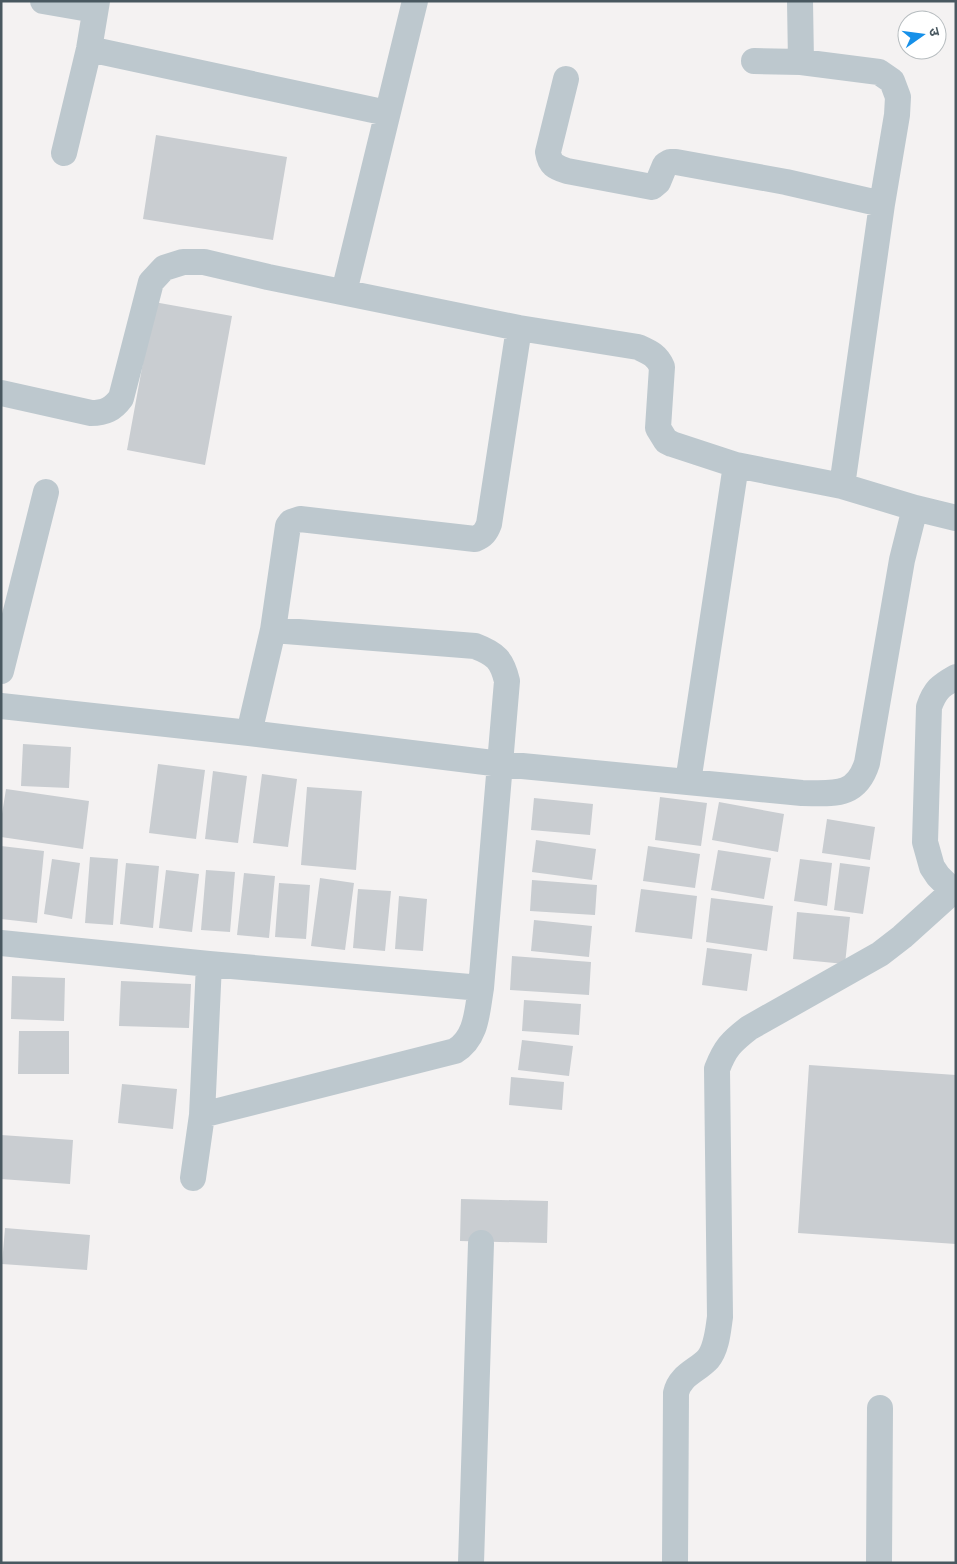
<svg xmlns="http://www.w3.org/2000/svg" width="957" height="1564" font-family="'Noto Sans','Noto Sans Devanagari',sans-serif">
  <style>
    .building { fill: #c9cdd1 }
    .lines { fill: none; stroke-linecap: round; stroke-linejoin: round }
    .minor { stroke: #bdc8ce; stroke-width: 26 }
  </style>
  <rect width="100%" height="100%" fill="#f4f2f2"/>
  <path class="building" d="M156,135L287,157L273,240L143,219Z
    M154,302L232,316L205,465L127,450Z
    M23,744L71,747L69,788L21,786Z
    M158,764L205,770L196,839L149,833Z
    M213,771L247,776L238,843L205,839Z
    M262,774L297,779L288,847L253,843Z
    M307,787L362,791L356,870L301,865Z
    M6,789L89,801L83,849L1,837V820Z
    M660,797L707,803L701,846L655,840Z
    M534,798L593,804L590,835L531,830Z
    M719,802L784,814L778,852L712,840Z
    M827,819L875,827L870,860L822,853Z
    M536,840L596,849L592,880L532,872Z
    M1,846L44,851L37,923L1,919Z
    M648,846L700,854L695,888L643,881Z
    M718,850L771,858L764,899L711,890Z
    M90,857L118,859L113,925L85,923Z
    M52,859L80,863L72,919L44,914Z
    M800,859L832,863L827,906L794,901Z
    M126,863L159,866L153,928L120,924Z
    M840,863L870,867L863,914L834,910Z
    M166,870L199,874L192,932L159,928Z
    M206,870L235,872L230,932L201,930Z
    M244,873L275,876L269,938L237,935Z
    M320,878L354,883L345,950L311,946Z
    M532,880L597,885L595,915L530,911Z
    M279,883L310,885L306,939L275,937Z
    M358,889L391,891L385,951L353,948Z
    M641,889L697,896L692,939L635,932Z
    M399,896L427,899L423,951L395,949Z
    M711,898L773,906L767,951L706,942Z
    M797,912L850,917L845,964L793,959Z
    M534,920L592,926L589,957L531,951Z
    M707,948L752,954L747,991L702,985Z
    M512,956L591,962L589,995L510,990Z
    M12,976L65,978L64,1021L11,1019Z
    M121,981L191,984L189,1028L119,1026Z
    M524,1000L581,1004L579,1035L522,1031Z
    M19,1031H69V1074H18Z
    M522,1040L573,1046L569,1076L518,1070Z
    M809,1065L956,1075V1244L798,1233Z
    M511,1077L564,1082L562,1110L509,1105Z
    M122,1084L177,1089L173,1129L118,1123Z
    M1,1135L73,1140L70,1184L1,1179Z
    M461,1199L548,1201L547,1243L460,1241Z
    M5,1228L90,1235L87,1270L2,1264Z"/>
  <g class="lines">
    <path class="minor" d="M43,1L95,10
      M800,1L801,62
      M89,49L387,113
      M754,61L801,62L879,72L892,81L898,97L897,115L882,204L842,486
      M566,79L548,152C550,165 555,167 567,171L652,187L658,182L665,165L670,162H676L786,182L882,204
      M64,153L89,49L97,1
      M344,292L415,1
      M1,393L91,413C105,413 113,409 121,398L151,282L164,268L183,262H204L268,277L519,328L638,347C649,352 657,355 662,367L658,428L666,441L672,444L736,465L842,486L915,508
      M1,671L46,492
      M956,677C940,686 935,690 929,707L925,842L932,867L938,876L953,891H956
      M1,706L249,733L501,764L802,793C833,793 856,798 867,763L902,560L915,508L956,518
      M249,733L273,630L288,526L291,522L300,519L475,539C483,536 486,532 489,524L519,328
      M688,782L736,465
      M1,943L209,964L481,988
      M202,1115L455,1051C477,1038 477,1011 481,988L507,681C502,660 496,654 475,646L273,630
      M193,1178L202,1115L209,964
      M471,1563L481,1243
      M675,1563L676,1393C680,1375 697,1371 708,1359C717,1348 718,1330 720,1317L717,1069C725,1048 731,1042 749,1028L880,954L902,937L953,891
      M879,1563L880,1408"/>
  </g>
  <rect width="957" height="1564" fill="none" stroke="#495860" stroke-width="5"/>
  <g transform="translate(922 35) rotate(76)"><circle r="24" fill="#ffffff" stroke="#b6bcbf"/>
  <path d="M0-4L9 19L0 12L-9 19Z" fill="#1690e9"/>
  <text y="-8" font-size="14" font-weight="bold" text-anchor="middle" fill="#495860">उ</text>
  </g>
</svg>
